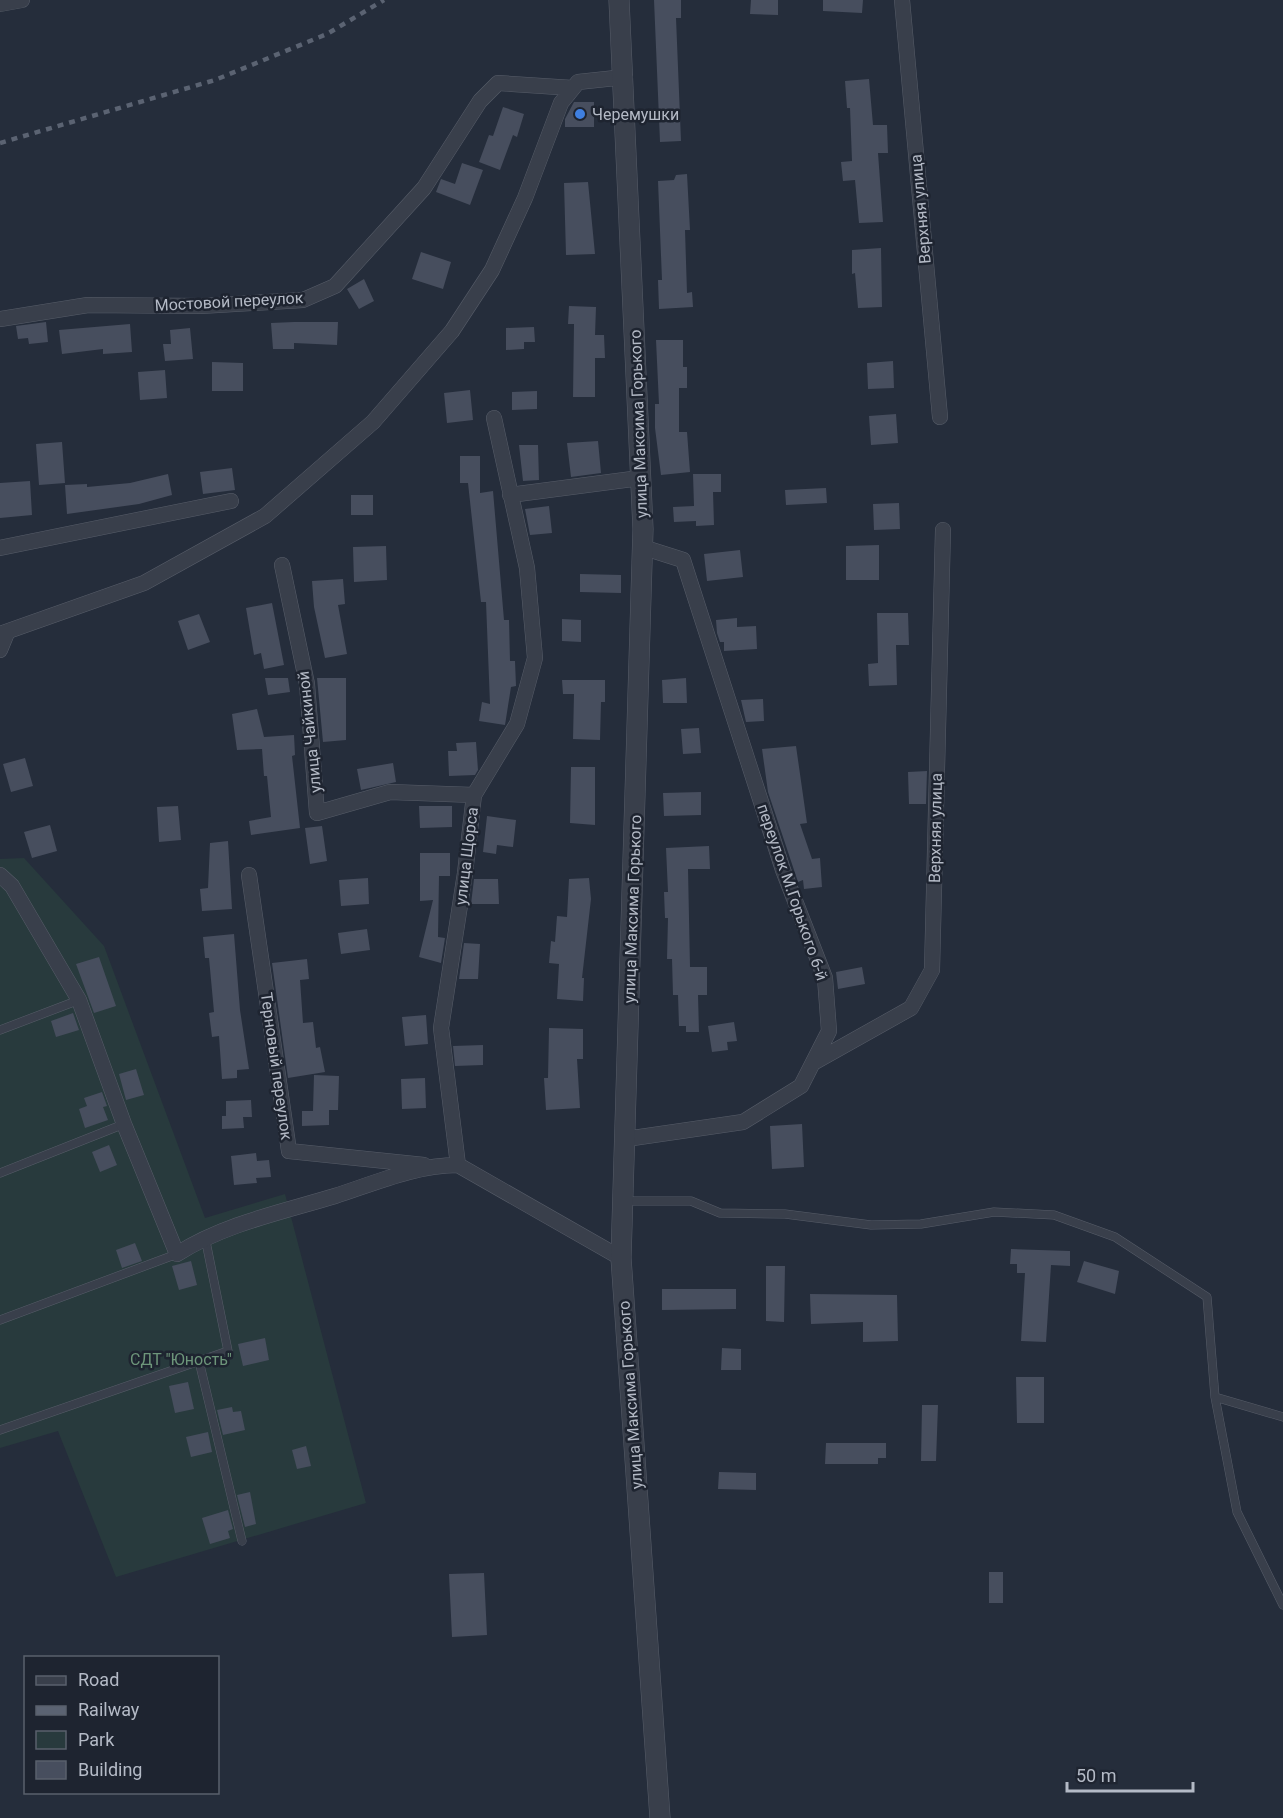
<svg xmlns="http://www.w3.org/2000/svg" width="1283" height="1818" font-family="Roboto,sans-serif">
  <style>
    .green { fill: #283a3d }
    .building { fill: #474e5e }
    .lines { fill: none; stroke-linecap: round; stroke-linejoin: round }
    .service-casing { stroke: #575d69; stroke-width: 9 }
    .minor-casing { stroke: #575d69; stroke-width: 16 }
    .tertiary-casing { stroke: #575d69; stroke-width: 21 }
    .service { stroke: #393f4b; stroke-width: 8 }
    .minor { stroke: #393f4b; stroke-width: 15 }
    .tertiary { stroke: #393f4b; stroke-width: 20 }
    .rail { stroke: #5b6372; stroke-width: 4.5; stroke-dasharray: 6 6; stroke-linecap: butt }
    .shop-dot { fill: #3f7fe0; stroke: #1e2430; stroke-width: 2 }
    .labels { text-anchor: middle; stroke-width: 5; stroke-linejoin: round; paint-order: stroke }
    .poi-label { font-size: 16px; fill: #b4bac6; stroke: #1e2430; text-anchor: start }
    .street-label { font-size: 16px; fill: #b4bac6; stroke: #1e2430 }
    .park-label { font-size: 16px; fill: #6d957a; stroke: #1e2430 }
  </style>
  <rect width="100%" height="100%" fill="#252d3b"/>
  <path class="green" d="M24,858L104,946L205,1218L285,1194L366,1503L116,1577L58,1431L0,1448V859Z"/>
  <path class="building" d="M654,0H681V18H676L681,141L660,142Z
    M751,0H778V15L750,14Z
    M823,0H863L862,13L823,11Z
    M869,79L873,125H887L888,153H878L883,222L859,223L855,180L843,181L841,162L852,161L850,108H847L845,81Z
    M574,102H594V127H565V119Z
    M503,107L524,114L517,137L513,135L500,170L479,162L489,135L493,136Z
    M462,163L483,170L470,205L436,192L441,179L455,184Z
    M687,174L690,230H685L687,293L692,292L693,307L659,309L658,280H662L658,181L674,180L676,175Z
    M588,182L595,254L566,255L564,183Z
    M881,248L882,307L858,308L855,273L852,274V250Z
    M421,252L451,262L443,289L412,279Z
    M364,279L374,301L359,309L347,289Z
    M569,306L596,307L595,335H604L605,358H595V397H573L574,324H568Z
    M46,322L48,342L29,344L28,338L18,339L16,326Z
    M294,322H338L337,345L294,343V349H273L271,323Z
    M130,324L132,352L103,354V349L62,354L59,330Z
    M534,327L535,342H524V349L506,350V328Z
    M190,328L193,359L165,361L163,344H171L170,330Z
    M656,340H683V367H687V388H679V432H687L690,472L661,475L655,428V404H659Z
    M893,361L894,388L868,389L867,363Z
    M212,362L243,363V391H212Z
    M165,370L167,398L140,400L138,372Z
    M470,390L473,420L447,423L444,393Z
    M537,391V409L512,410V392Z
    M896,414L898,443L871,445L869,416Z
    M598,441L601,473L571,477L567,443Z
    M62,442L65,483L39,485L36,444Z
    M519,445H538L539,480L523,481Z
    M460,456H480V493L493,491L504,620H509L510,661H515L516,686L511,687L505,725L479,721L482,702L490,704L486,602H481L468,483H460Z
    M232,468L235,490L203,494L200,472Z
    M168,474L172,495L139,504L67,514L65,485L87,484V487L130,483Z
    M693,474H721V492H713L714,525L696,526V521L674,522L673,507L694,506Z
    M30,481L32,515L0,518V483Z
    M826,488L827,503L786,505L785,490Z
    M351,495H373V515H351Z
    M899,503L900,529L874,530L873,504Z
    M549,506L552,533L530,535L525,509Z
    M879,545V580H846V546Z
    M386,546L387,580L354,582L353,547Z
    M740,550L743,577L707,581L704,554Z
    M580,574L621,575V593L580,592Z
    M343,579L345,604L338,605L347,654L325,658L314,607L312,581Z
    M272,603L284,665L264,669L261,653L254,655L246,608Z
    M877,613H908L909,645H896L897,685L869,686L868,664L878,663Z
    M199,614L210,642L188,650L178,621Z
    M737,618V627L756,626L757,649L724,651V642H720L717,633L716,620Z
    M562,619L581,620V642L562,641Z
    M265,678H288L290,692L268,695Z
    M317,678H346V740L323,742Z
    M686,678L687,703H663L662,680Z
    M562,680H605V702H601L600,740L573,739L574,694H563Z
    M763,699L764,721L746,722L741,700Z
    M257,709L264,737L294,735L295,755L292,756L300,828L251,835L249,821L271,817L267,776H264L262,749L237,750L232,714Z
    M699,728L701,753L683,754L681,729Z
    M476,742L478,770L475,775L449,776L448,751H457L456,743Z
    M796,746L807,823L800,824L812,859L820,858L822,887L804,889L803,880L798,882L768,792L762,749Z
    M25,758L33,786L11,792L3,764Z
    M393,763L396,782L361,790L357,769Z
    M571,767H595V825L570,823Z
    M927,771L926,804H909L908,772Z
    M701,792V815L664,816L663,793Z
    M178,806L181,840L159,842L157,807Z
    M419,806H452V827L420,828Z
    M487,816L516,820L513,847L497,845L496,854L483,852Z
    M50,825L57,851L32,858L24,832Z
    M322,826L327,861L310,864L305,828Z
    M228,841L232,909L202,911L200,889L208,888L210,843Z
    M709,846L710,869H688L690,967H707V995H698L699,1032H686V1026H679L678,995H673L672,959H667L668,918H665L664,892H668L666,848Z
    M420,853H450V876H439L438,937L445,938L441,963L419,957L433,900L420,901Z
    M368,878L369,904L341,906L339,880Z
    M589,878L591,899L582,978H584L583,1001L557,999L559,964L549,963L551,941L555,942L557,916L567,917L569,879Z
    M474,879H498L499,904H471Z
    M367,929L370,950L341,954L338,933Z
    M234,934L240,1010L249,1069L237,1070V1078L222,1079L219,1036L212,1037L209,1013L214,1012L209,958H205L203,937Z
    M464,943L480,944L478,979H459Z
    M99,957L116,1006L94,1013L76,964Z
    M307,959L309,979L300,980L303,1023L313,1022L316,1048L320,1047L325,1072L288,1078L272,963Z
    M862,967L865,984L838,989L836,972Z
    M73,1013L79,1030L56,1037L51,1021Z
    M426,1015L428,1044L405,1046L402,1017Z
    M734,1022L737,1041L727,1042L728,1050L712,1052L708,1026Z
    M549,1028L583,1029V1059H577L580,1108L546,1110L544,1078H548Z
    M483,1045V1065L455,1066L453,1046Z
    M136,1069L144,1095L126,1100L119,1074Z
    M314,1075L339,1076L338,1110H329V1125L302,1126V1111H313Z
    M425,1078L426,1108L402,1109L401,1079Z
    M102,1092L107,1106L103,1107L108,1120L85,1128L79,1109L87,1106L84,1098Z
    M251,1100L252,1117H243L244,1128L222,1129V1116H226V1101Z
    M802,1124L804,1167L772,1169L770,1126Z
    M109,1145L117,1165L100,1172L92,1152Z
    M256,1153L257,1161L269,1160L271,1177L256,1178L257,1183L234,1185L231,1156Z
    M135,1243L142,1261L122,1268L116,1250Z
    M1011,1249L1070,1251V1266L1051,1265L1046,1342L1021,1341L1025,1273H1017V1264H1010Z
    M191,1261L197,1285L179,1290L172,1266Z
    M1084,1261L1119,1271L1115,1294L1077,1282Z
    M766,1266H785L784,1322L766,1321Z
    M662,1289H736V1309L662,1310Z
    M810,1294L897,1295L898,1341L863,1342V1322L811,1324Z
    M265,1338L269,1360L243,1366L238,1344Z
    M722,1348L741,1349V1370H721Z
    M1016,1377H1044V1423H1017Z
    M188,1382L194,1409L175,1413L169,1386Z
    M922,1405H938L936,1461H921Z
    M232,1407L233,1412L241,1411L245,1430L223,1435L217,1410Z
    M208,1432L212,1452L191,1457L186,1437Z
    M826,1443H886V1458H878V1464H825Z
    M306,1446L311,1466L297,1469L292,1450Z
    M719,1472L756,1473V1490L718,1489Z
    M250,1492L256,1524L245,1527L237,1495Z
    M228,1510L233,1529L228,1531L230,1538L210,1544L202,1518Z
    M989,1572H1003V1603H989Z
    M484,1573L487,1635L452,1637L449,1574Z"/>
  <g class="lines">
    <g class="service-casing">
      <path id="service" d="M0,1030L79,1000
        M0,1173L124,1124
        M624,1201H691L720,1213L785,1214L871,1225L921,1224L994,1212L1054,1215L1115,1237L1207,1297L1215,1397L1283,1417
        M0,1320L177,1254
        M199,1361L242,1541
        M1215,1397L1237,1512L1283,1605
        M0,1430L228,1351L205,1237"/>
    </g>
    <g class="minor-casing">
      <path id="minor" d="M902,0L940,417
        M0,4L22,0
        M0,319L88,305L201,306L303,300L335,286L424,188L480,101L498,83L573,88
        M510,495L640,478
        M0,548L231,501
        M282,565L307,684L317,813L390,792L474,795
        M0,634L144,583L265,516L373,422L452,331L492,270L525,198L561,103L578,82L625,77
        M0,650L7,633
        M0,875L12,886L79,1000L124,1124L177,1254C224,1224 282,1212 335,1196C375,1183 416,1165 458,1165L621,1258
        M249,875L289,1151L424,1165
        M813,1063L911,1008L932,970L943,530
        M626,1139L743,1122L801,1086L829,1031L825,978L783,870L683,560L642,547
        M458,1165L441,1028L465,873L474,795L517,724L535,658L527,568L494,418"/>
    </g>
    <g class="tertiary-casing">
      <path id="tertiary" d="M619,0L643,529L621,1258L660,1818"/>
    </g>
    <use href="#service" class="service"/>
    <use href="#minor" class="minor"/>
    <use href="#tertiary" class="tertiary"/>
    <path class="rail" d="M0,143L215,80L327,34L384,0"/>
  </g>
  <circle class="shop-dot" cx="580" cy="114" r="6"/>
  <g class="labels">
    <g class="poi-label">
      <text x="592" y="120">Черемушки</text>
    </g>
    <g class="street-label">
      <text transform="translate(920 209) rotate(-95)" y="6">Верхняя улица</text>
      <text transform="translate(229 301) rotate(-3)" y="6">Мостовой переулок</text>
      <text transform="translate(638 424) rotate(-92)" y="6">улица Максима Горького</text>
      <text transform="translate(309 732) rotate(-96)" y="6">улица Чайкиной</text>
      <text transform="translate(935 828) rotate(-89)" y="6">Верхняя улица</text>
      <text transform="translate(466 856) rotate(-83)" y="6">улица Щорса</text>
      <text transform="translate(793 892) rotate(71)" y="6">переулок М.Горького 6-й</text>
      <text transform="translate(632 909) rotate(-88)" y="6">улица Максима Горького</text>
      <text transform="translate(277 1066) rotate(82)" y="6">Терновый переулок</text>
      <text transform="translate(630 1395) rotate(-94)" y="6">улица Максима Горького</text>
    </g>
    <g class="park-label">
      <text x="181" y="1365">СДТ "Юность"</text>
    </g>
  </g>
  <rect x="24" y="1656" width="195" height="138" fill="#1e2430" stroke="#5a606c" stroke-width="1.5"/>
  <rect x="36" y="1676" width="30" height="9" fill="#393f4b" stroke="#5a606c" stroke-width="1.5"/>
  <text x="78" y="1686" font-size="18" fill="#b4bac6">Road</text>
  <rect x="36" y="1706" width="30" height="9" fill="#5b6372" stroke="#5a606c" stroke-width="1.5"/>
  <text x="78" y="1716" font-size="18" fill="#b4bac6">Railway</text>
  <rect x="36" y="1731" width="30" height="18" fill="#283a3d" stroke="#5a606c" stroke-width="1.5"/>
  <text x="78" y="1746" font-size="18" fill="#b4bac6">Park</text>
  <rect x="36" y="1761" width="30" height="18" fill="#474e5e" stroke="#5a606c" stroke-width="1.5"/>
  <text x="78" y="1776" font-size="18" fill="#b4bac6">Building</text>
  <path d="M1067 1782v9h126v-9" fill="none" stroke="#b4bac6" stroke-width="3"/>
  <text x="1076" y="1782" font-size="18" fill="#b4bac6" stroke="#1e2430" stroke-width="4.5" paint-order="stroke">50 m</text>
</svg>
